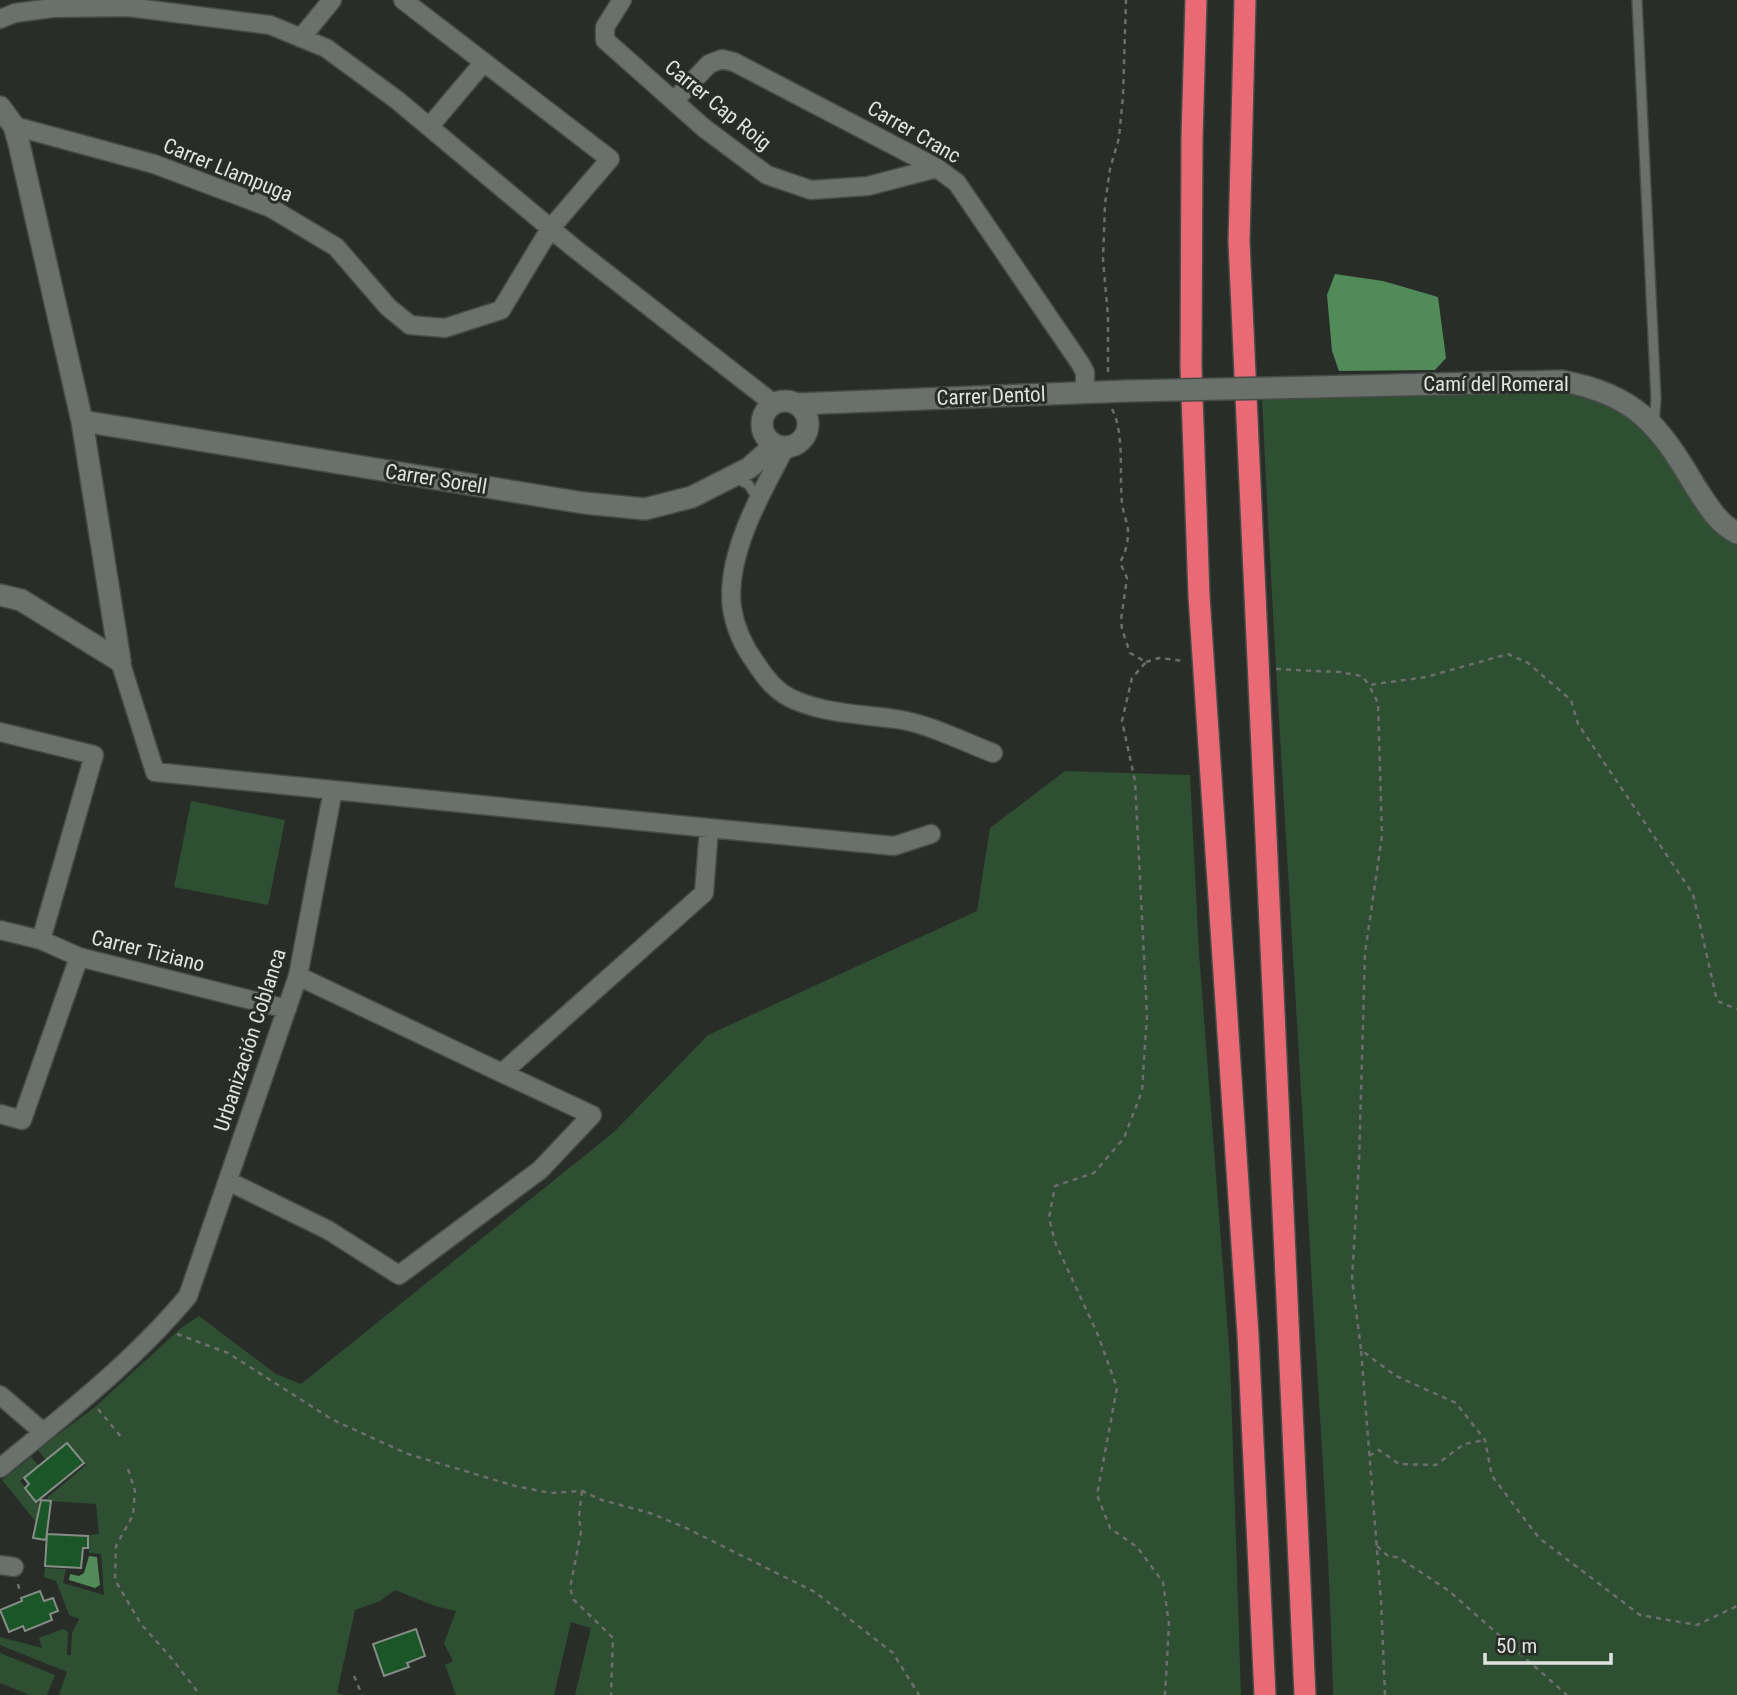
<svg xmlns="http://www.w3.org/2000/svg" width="1737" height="1695" font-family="'Roboto Condensed',sans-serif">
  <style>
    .green { fill: #2f4f33 }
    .water { fill: #518b59 }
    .building { fill: #1b5628; stroke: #868d87; stroke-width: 2 }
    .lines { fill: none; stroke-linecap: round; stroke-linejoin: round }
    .service-casing { stroke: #464b47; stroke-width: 12 }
    .minor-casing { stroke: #464b47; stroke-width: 21 }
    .tertiary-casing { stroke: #464b47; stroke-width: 24 }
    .motorway-casing { stroke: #464b47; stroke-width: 24 }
    .path { stroke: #6b6f6b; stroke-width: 2.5; stroke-dasharray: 5 5; stroke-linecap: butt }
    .service { stroke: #6a706a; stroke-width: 9 }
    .minor { stroke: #6a706a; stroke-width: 18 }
    .tertiary { stroke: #6a706a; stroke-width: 21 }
    .motorway { stroke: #e96974; stroke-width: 21 }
    .tertiary-bridge-casing { stroke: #464b47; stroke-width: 24; stroke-linecap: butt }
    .tertiary-bridge { stroke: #6a706a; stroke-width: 21 }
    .labels { text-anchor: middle; stroke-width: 6; stroke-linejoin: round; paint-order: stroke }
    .street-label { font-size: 21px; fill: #dfe3df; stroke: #282d28 }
  </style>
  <rect width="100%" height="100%" fill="#282d28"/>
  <path class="green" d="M1546,390C1561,392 1580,392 1594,397C1650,417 1701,497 1737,543V1695H1333C1330,1564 1321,1434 1313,1304C1297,1002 1276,700 1262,398Z
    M1065,771L1190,775L1199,953L1230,1359L1241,1695H575L591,1628L571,1622L554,1695H456L445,1665L453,1661L444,1643L456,1611L435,1606L395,1590L380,1601L355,1610L337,1693L346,1695H62L59,1694L67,1672L0,1645V1637L42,1648L39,1638L63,1629L68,1632L67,1655H71L72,1633L79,1619L69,1615L56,1581L44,1577L45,1568L66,1569L63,1583L104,1595L101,1554L89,1553V1535L99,1534L96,1504L50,1501L47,1498L86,1465L67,1443L46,1460L38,1450L96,1406L181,1328L199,1316L276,1374L301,1384L614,1132L708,1035L977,911L990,828Z
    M191,801L285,820L268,905L174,887Z
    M31,1457L39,1466L20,1481L45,1512L36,1522L2,1480Z
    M0,1653L55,1675L47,1695H30L0,1683Z"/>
  <path class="water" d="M1335,274L1383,281L1438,297L1446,358L1435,370L1339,371L1332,351L1327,295Z
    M89,1556L97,1557L100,1585L95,1588L69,1580L70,1574L79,1576L84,1573Z"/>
  <path class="building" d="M67,1443L84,1463L36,1502L25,1488L29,1484L24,1478Z
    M41,1500L51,1501L46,1540L33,1538Z
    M47,1534L88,1536V1548H83L81,1568L45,1566Z
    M40,1591L44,1601L53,1598L58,1611L50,1614L52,1620L25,1631L23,1626L9,1632L0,1610L22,1601L21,1598Z
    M416,1629L425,1656L407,1663L409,1667L384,1676L373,1644Z"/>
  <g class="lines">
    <g class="service-casing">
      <path id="service" d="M1637,0L1656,399L1654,424
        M735,477L749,485L757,498"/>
    </g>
    <g class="minor-casing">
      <path id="minor" d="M622,0L605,27V40L704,128L767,175L811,190L868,186L937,168
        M0,19L15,13L52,8L128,7L270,25L326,48L397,100L574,248L774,404
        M301,38L332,0
        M674,101L709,64L722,59L734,62L937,168L957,183L1080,363L1085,372V392
        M14,126L154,164L271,208L336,247L388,307L410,325L445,328L501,310L550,229L610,159L403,0
        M429,127L484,62
        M785,448C761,493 725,556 732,608C735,627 744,647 755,662C766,679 778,694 797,701C831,715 867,714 902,720C933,726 964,742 993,753
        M0,732L94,755L41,940
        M709,828L894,846L931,834
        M0,930L41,940L79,957L287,1009
        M298,976L502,1073L704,893L709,828L333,790
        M0,1114L22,1120L79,957
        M228,1181L328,1230L399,1275L540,1170L592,1115L502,1073
        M0,1395L43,1432
        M0,1468C66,1414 134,1361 188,1296L298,976L333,790L155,772L120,661
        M0,1565L14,1567"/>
    </g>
    <g class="tertiary-casing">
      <path id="tertiary" d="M0,107L14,126L19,144L82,421L120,661
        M1315,387L1562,381C1635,394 1659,425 1695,486C1707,504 1717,523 1737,533
        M762 424a23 23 0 1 1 46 0a23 23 0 1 1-46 0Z
        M796,404L1127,391
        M82,421L584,503L645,509L692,497L749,468L775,445
        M0,595L21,600L120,661"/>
    </g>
    <g class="motorway-casing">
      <path id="motorway" d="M1196,0L1192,138L1191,367L1199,596L1248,1335L1265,1695
        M1245,0L1239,242L1305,1695"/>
    </g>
    <path class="path" d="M1108,372V316L1103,260L1105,204L1110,169L1119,138L1123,96L1126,0
      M1112,409C1125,434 1119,475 1122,503C1123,514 1129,525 1128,536C1127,546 1125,554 1120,562L1127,578L1121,620L1122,629L1130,653L1146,662L1132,678L1122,721L1135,781L1147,1015L1142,1091L1124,1138L1094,1173L1055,1186L1049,1218L1055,1242L1098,1335L1117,1388L1097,1495L1110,1528L1137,1547L1163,1582L1169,1624L1165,1695
      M1146,662L1159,658L1184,661
      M1276,669L1339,672L1362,676L1369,685L1426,677L1508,654L1528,663L1571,700L1578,724L1693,894L1717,1001L1737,1009
      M177,1334L228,1353L333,1420L408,1454L515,1486L551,1493L582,1491L602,1500L650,1513L684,1527L815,1592L893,1653L919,1695
      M1361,1349L1352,1279L1359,1162L1365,953L1382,836L1378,703L1369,685
      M98,1409L122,1438
      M1369,1456L1379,1450L1399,1464L1436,1465L1464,1444L1485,1440
      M128,1469L135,1491L133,1515L116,1546L115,1580L141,1624L173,1660L200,1695
      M582,1491L579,1516L581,1532L570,1588L574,1600L613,1638L611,1695
      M1377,1546L1389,1557H1398L1449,1591L1567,1695
      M18,1584L20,1592
      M354,1676L362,1695
      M1385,1695L1381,1600L1361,1350L1396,1376L1456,1403L1485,1440L1492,1476L1539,1538L1640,1615L1697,1625L1737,1606"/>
    <use href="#service" class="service"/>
    <use href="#minor" class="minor"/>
    <use href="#tertiary" class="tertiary"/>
    <use href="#motorway" class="motorway"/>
    <g class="tertiary-bridge-casing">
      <path id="tertiary-bridge" d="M1127,391L1315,387"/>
    </g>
    <use href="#tertiary-bridge" class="tertiary-bridge"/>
  </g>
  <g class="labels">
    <g class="street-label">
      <text transform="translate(718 105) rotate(39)" y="7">Carrer Cap Roig</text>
      <text transform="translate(914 132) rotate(30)" y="7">Carrer Cranc</text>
      <text transform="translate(228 170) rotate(22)" y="7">Carrer Llampuga</text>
      <text x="1496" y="391">Camí del Romeral</text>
      <text transform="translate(991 396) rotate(-2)" y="7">Carrer Dentol</text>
      <text transform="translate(436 479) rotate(9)" y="7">Carrer Sorell</text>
      <text transform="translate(148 951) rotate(14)" y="7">Carrer Tiziano</text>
      <text transform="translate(250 1040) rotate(-72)" y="7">Urbanización Coblanca</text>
    </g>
  </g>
  <path d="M1485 1653v10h126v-10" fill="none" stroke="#dfe3df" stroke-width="3.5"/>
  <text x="1496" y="1653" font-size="21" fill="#dfe3df" stroke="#282d28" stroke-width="5" paint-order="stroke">50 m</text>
</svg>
